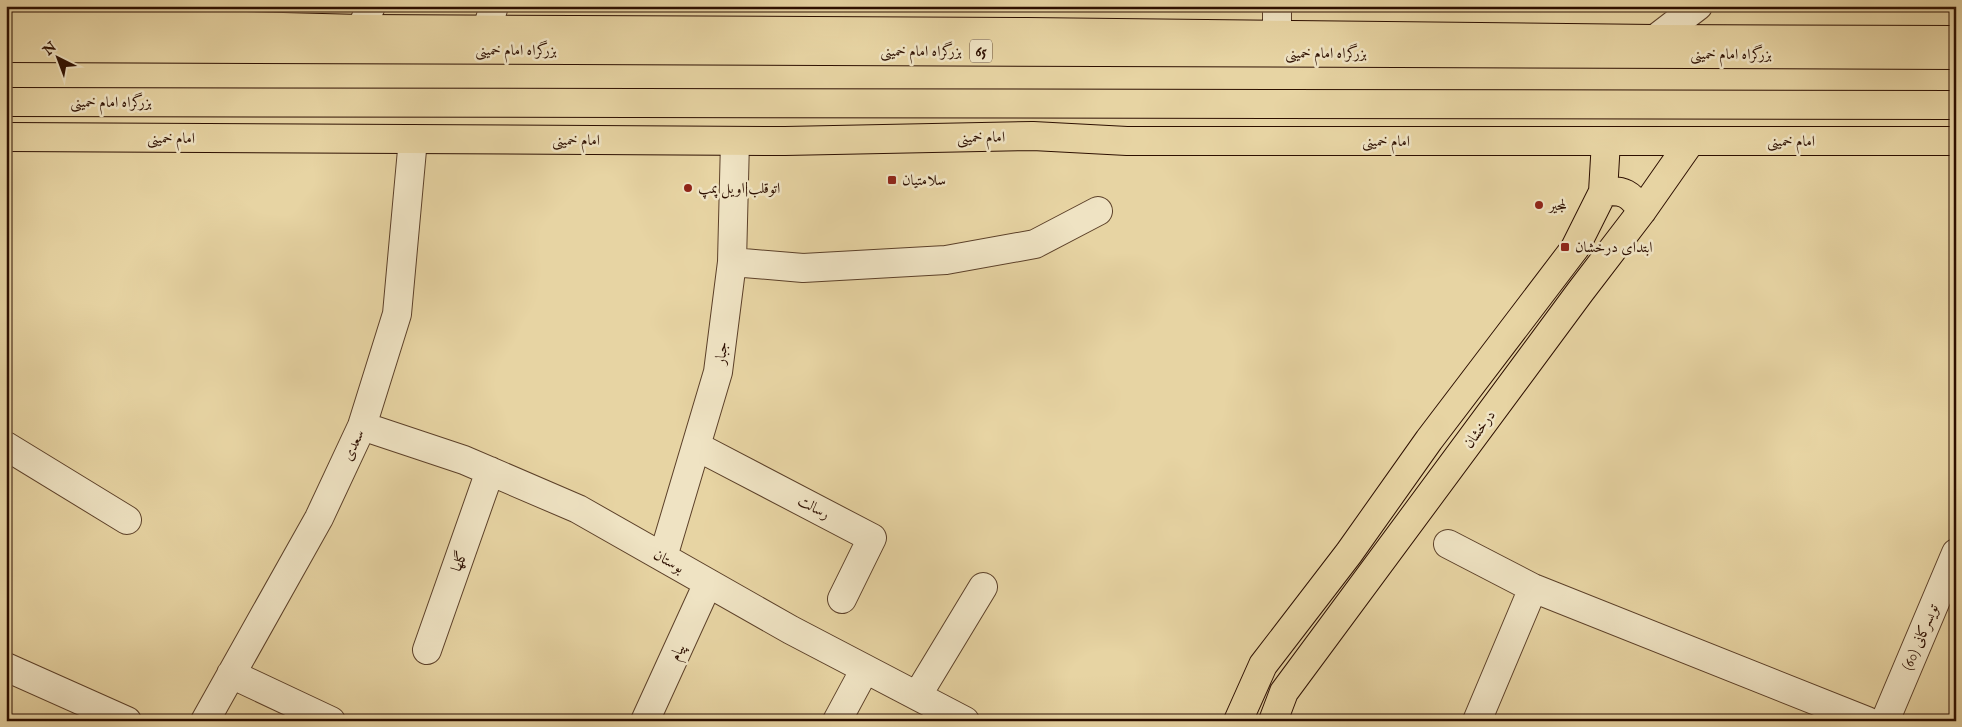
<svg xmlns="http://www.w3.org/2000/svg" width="1962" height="727" font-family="'IM FELL English',Amiri,serif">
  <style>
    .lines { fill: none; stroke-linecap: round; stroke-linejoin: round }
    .minor-casing { stroke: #5c4029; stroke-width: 30 }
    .major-casing { stroke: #2d0f00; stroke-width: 30 }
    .highway-casing { stroke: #2d0f00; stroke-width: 30 }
    .minor { stroke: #efe3c3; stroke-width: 28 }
    .major { stroke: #e7d4a3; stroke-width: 28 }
    .highway { stroke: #e7d4a3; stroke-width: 28 }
    .poi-dot { fill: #8f2418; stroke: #efe3c3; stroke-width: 2 }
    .labels { text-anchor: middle; stroke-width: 5; stroke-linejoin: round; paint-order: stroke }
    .shield { fill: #efe3c3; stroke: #674f3a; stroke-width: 1 }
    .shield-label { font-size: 14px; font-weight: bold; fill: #2d0f00 }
    .street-label { font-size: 15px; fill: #2d0f00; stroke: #efe3c3 }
    .poi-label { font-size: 15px; fill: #2d0f00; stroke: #efe3c3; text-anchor: start }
  </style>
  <rect width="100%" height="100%" fill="#e7d4a3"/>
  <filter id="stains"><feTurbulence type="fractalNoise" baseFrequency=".004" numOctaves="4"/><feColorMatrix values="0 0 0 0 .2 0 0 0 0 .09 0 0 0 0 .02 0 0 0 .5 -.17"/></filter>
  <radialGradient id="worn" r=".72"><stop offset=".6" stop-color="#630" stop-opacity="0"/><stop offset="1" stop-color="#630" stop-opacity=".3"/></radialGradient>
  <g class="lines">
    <g class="minor-casing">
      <path id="minor" d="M198,6L205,25
        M51,26L59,6
        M361,29L371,6
        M487,29L494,6
        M1277,36V6
        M1655,39L1698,6
        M732,262L803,268L946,260L1035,244L1098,211
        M362,426L464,460L578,509L791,630L965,721
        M6,446L127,520
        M696,446L872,538L842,599
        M1448,544L1533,588L1867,721
        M663,557L718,372L732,262L735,141
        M427,650L490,471
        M6,667L127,721
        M231,674L331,721
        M917,696L983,587
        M205,721L319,518L362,426L397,314L413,139
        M645,721L708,583
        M837,721L865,669
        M1477,721L1533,588
        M1885,721L1956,553"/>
    </g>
    <g class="major-casing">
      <path id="major" d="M6,26L205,25L361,29L1028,32L1655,39L1956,40
        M6,137L785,141L1033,136L1127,141H1956
        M1603,192C1623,189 1631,194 1642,211
        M1238,721L1263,665L1349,553L1429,440L1575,248L1603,192L1606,141
        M1273,721L1284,692L1580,292L1642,211L1691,141"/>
    </g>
    <g class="highway-casing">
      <path id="highway" d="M6,48L1956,55
        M6,102L1956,105"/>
    </g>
    <use href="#minor" class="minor"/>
    <use href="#major" class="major"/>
    <use href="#highway" class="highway"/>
  </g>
  <g class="poi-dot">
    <rect x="887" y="175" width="10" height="10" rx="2.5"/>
    <circle cx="688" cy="188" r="5"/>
    <circle cx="1539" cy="205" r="5"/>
    <rect x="1560" y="242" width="10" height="10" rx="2.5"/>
  </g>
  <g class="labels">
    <rect class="shield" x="970" y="39.5" width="22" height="23" rx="4"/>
    <g class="shield-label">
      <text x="981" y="56">65</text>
    </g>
    <g class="street-label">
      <text x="516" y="55">بزرگراه امام خمینی</text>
      <text x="921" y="56">بزرگراه امام خمینی</text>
      <text x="1326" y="58">بزرگراه امام خمینی</text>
      <text x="1731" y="59">بزرگراه امام خمینی</text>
      <text x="111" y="107">بزرگراه امام خمینی</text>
      <text transform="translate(981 137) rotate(-1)" y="5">امام خمینی</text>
      <text x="171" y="143">امام خمینی</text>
      <text x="576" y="145">امام خمینی</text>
      <text x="1386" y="146">امام خمینی</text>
      <text x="1791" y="146">امام خمینی</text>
      <text transform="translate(721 353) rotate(-83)" y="5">جبار</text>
      <text transform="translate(1479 429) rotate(-54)" y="5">درخشان</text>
      <text transform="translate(353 445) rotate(-65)" y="5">سعدی</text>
      <text transform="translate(814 507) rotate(28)" y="5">رسالت</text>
      <text transform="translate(459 561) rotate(-70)" y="5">گلها</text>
      <text transform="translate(669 561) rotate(30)" y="5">بوستان</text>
      <text transform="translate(1920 637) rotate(-67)" y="5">تویسرکانی (60)</text>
      <text transform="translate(677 652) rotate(-65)" y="5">پیام</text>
    </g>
    <g class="poi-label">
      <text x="902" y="185">سلامتیان</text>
      <text x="698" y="193">اتوقلب|اویل پمپ</text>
      <text x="1549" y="210">لمجیر</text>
      <text x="1575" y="252">ابتدای درخشان</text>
    </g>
  </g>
  <rect width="1962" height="727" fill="none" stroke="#e7d4a3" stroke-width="25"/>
  <rect x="8" y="8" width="1947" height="712" fill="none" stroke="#2d0f00" stroke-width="2.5"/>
  <rect x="12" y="12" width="1937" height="702" fill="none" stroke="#2d0f00"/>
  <g transform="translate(58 58) rotate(318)" stroke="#efe3c3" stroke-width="4" paint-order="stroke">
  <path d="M0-4L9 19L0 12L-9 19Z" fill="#2d0f00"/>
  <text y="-8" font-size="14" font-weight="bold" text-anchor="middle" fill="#2d0f00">N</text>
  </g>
  <rect width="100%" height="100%" filter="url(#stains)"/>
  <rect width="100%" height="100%" fill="url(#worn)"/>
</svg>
